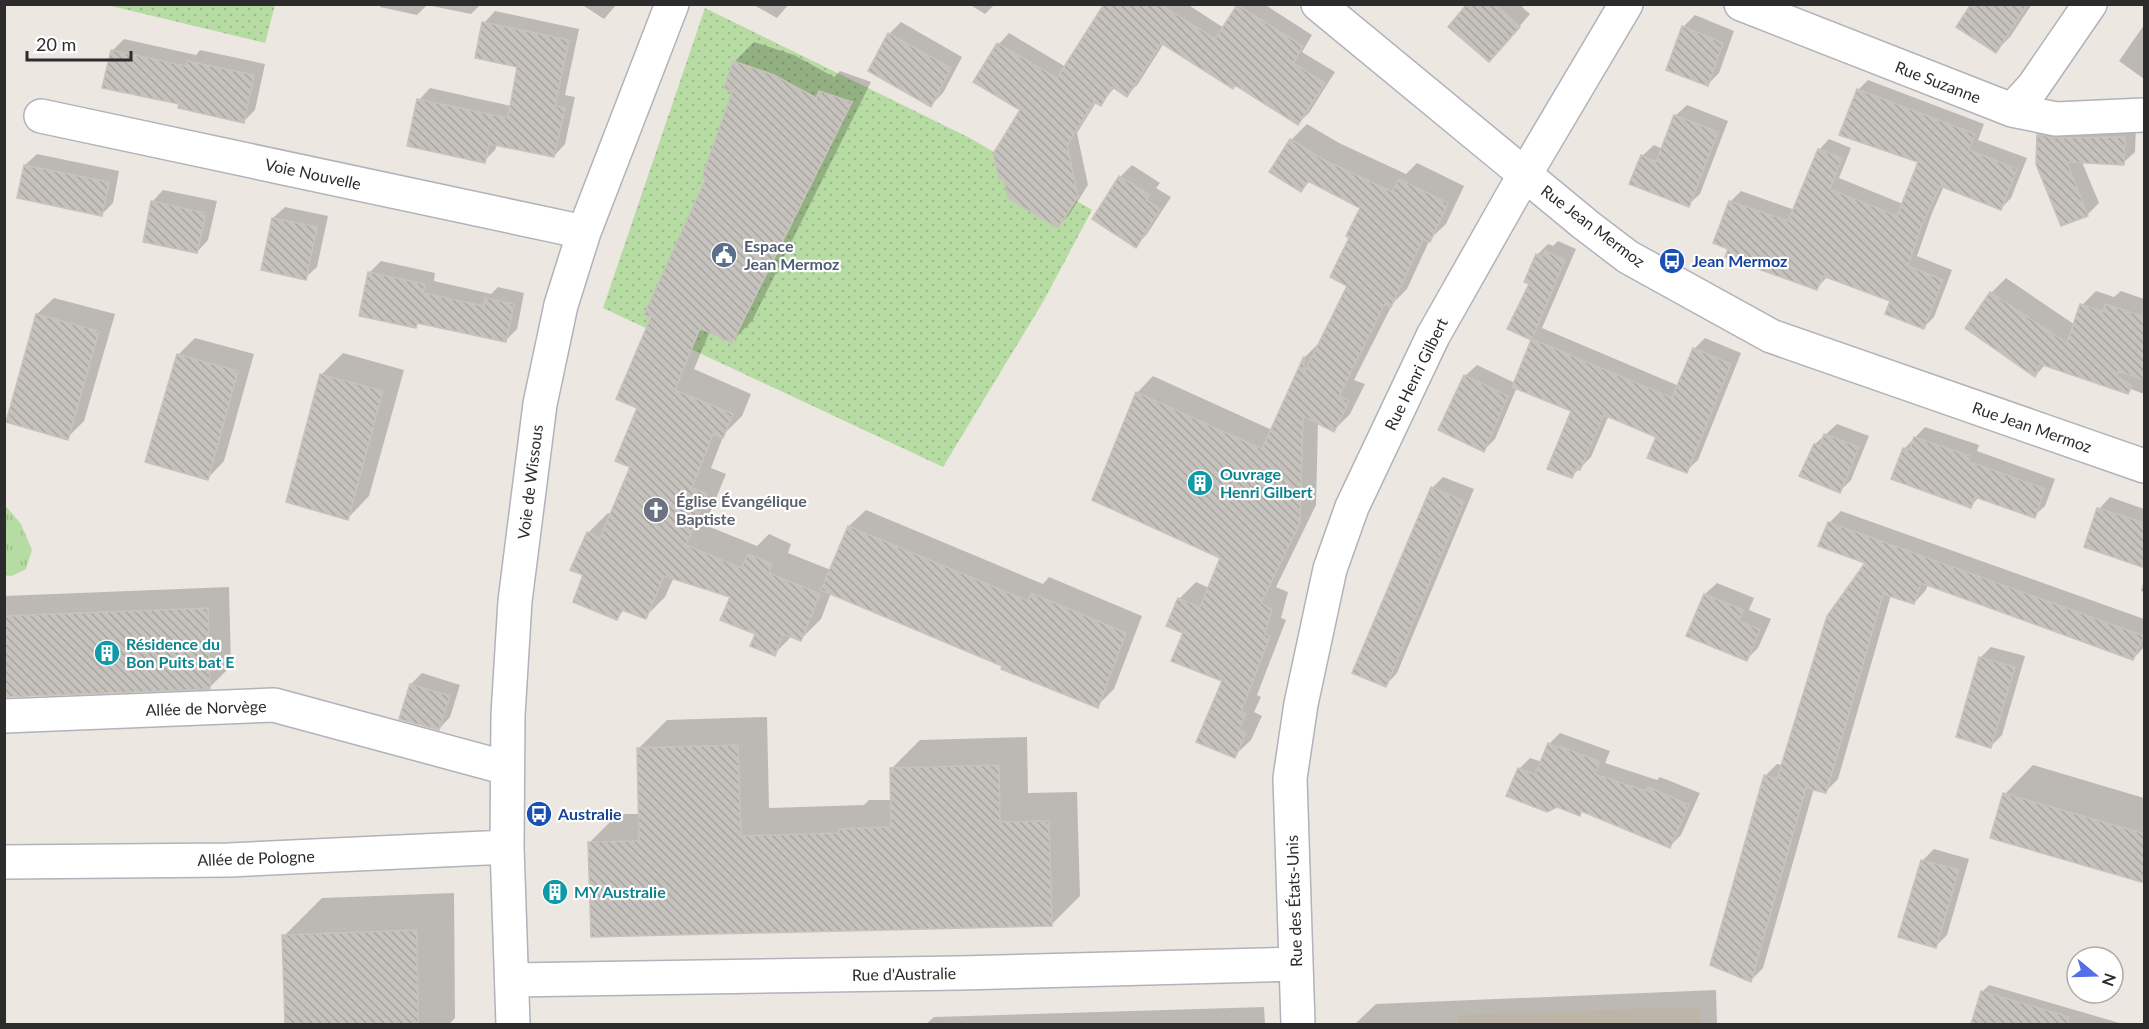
<svg xmlns="http://www.w3.org/2000/svg" width="2149" height="1029" font-family="Lato,sans-serif">
  <style>
    .education { fill: #ece3d2 }
    .grass { fill: url(#grass-tufts) }
    .park { fill: url(#park-dots) }
    .shadow { fill: #0003 }
    .building { fill: url(#building-back-hatch); stroke: #c8c3ba; stroke-width: 1.5 }
    .lines { fill: none; stroke-linecap: round; stroke-linejoin: round }
    .street-casing { stroke: #b1b2bb; stroke-width: 36 }
    .street { stroke: #fff; stroke-width: 33 }
    .labels { text-anchor: middle; stroke-width: 4.5; stroke-linejoin: round; paint-order: stroke }
    .street-label { font-size: 16px; fill: #2c2c2c; stroke: #fff }
    .service-label { font-size: 16px; font-weight: bold; fill: #4e5e75; stroke: #fff; text-anchor: start }
    .transit-label { font-size: 16px; font-weight: bold; fill: #164399; stroke: #fff; text-anchor: start }
    .culture-label { font-size: 16px; font-weight: bold; fill: #0d838f; stroke: #fff; text-anchor: start }
    .worship-label { font-size: 16px; font-weight: bold; fill: #5b616d; stroke: #fff; text-anchor: start }
  </style>
  <defs>
    <pattern id="grass-tufts" width="24" height="20" patternUnits="userSpaceOnUse" patternTransform="scale(1.5)"><rect width="24" height="20" fill="#b7dca3"/><path d="M3 7l-1-3M5 7V3M7 7l1-3M15 17l-1-3M17 17v-4M19 17l1-3" fill="none" stroke="#9ebd8c"/></pattern>
    <pattern id="park-dots" width="8" height="8" patternUnits="userSpaceOnUse" patternTransform="scale(1.5)"><rect width="8" height="8" fill="#b7dca3"/><path d="M2 2h.1M6 6h.1" fill="none" stroke="#9ebd8c" stroke-width="1.8" stroke-linecap="round"/></pattern>
    <pattern id="building-back-hatch" width="6" height="6" patternUnits="userSpaceOnUse" patternTransform="scale(1.5)"><rect width="6" height="6" fill="#c5c1bc"/><path d="M-1 5l2 2M0 0l6 6M5-1l2 2" fill="none" stroke="#a9a6a2"/></pattern>
  </defs>
  <rect width="100%" height="100%" fill="#ece7e1"/>
  <path class="education" d="M1699,1007L1700,1024H1458V1015Z"/>
  <path class="grass" d="M4,504L21,524L32,550L26,569L12,576L5,575Z"/>
  <path class="park" d="M107,5L275,4V5L265,43Z
    M705,8L970,138L1092,210L1043,302L943,467L603,308Z"/>
  <path class="shadow" d="M380,4H481L471,14L427,5L417,15L380,7Z
    M581,4H617L604,19Z
    M752,4H789L777,18Z
    M969,4H995L985,14Z
    M1126,4H1187L1224,28L1239,4H1264L1312,35L1302,52L1335,72L1309,113L1298,123L1236,84L1164,43L1138,84L1127,95L1115,87L1101,104L1097,101L1077,133L1088,185L1069,215L1058,226L1022,109L975,82L999,44L1009,33L1066,67Z
    M1469,4H1525L1522,7L1530,14L1500,49Z
    M1973,4H2032L2010,37L1996,51Z
    M495,11L579,29L565,95L575,97L565,144L554,156L497,144L495,150L484,161L419,100L430,88L511,106L518,65L484,23Z
    M1695,15L1734,31L1719,73L1708,84L1683,27Z
    M901,22L962,57L943,93L931,105L870,70L889,34Z
    M2144,25V79L2119,61Z
    M124,39L196,55L200,50L265,64L255,110L244,121L180,103L112,51Z
    M754,42L794,55L834,77L840,71L871,82L752,321L732,341L710,331L694,369L751,394L742,416L724,434L711,468L726,474L705,525L757,546L769,534L791,544L788,553L831,570L849,526L866,510L1043,584L1049,577L1142,616L1114,689L1097,706L831,593L821,619L801,639L792,636L774,654L732,596L674,577L665,597L645,617L625,609L617,618L585,574L588,533L608,513L612,515L632,467L639,407L734,91V62Z
    M1868,80L1984,124L1978,140L2027,158L2011,198L2001,208L1944,186L1932,213L1917,256L1952,270L1934,317L1924,327L1892,300L1828,276L1816,289L1730,248V202L1741,191L1795,210L1819,150L1829,139L1851,148L1839,178L1903,204L1920,161L1858,90Z
    M1687,105L1728,121L1700,194L1688,205L1642,156L1654,145L1663,149L1675,116Z
    M2050,123L2136,126L2135,152L2123,163L2082,162L2099,203L2088,214L2062,224L2038,135Z
    M1307,124L1339,143L1406,174L1417,163L1464,186L1446,224L1430,239L1407,289L1393,303L1354,380L1365,384L1350,414L1334,430L1318,422L1316,505L1276,587L1288,592L1281,618L1286,620L1257,695L1261,697L1254,712L1262,716L1251,740L1234,756L1224,680L1185,633L1179,599L1196,582L1209,588L1221,557L1137,393L1153,376L1272,430L1305,357L1321,341L1349,285L1351,237L1362,207L1310,181L1301,190L1291,140Z
    M37,154L119,171L113,203L101,215L25,165Z
    M1132,165L1160,183L1156,188L1171,197L1147,234L1136,246L1120,177Z
    M163,190L217,201L208,240L197,252L152,202Z
    M285,207L328,216L317,267L305,278L273,218Z
    M1558,241L1576,249L1542,328L1679,386L1694,349L1705,338L1741,353L1698,460L1686,471L1658,436L1609,415L1591,457L1572,476L1573,410L1517,387L1495,439L1484,450L1465,376L1477,365L1515,383L1533,339L1509,328L1531,283L1537,255L1548,244L1553,246Z
    M381,261L435,273L434,281L491,294L498,287L524,293L517,329L506,340L419,322L415,326L369,273Z
    M2006,278L2075,325L2082,305L2096,291L2114,297L2121,291L2144,299V394L2131,389L2128,392L2045,365L2035,376L1967,327L1991,293Z
    M54,298L115,314L84,421L67,438L37,314Z
    M195,338L254,354L224,461L208,478L178,355Z
    M343,353L404,370L369,496L348,518L321,375Z
    M1837,424L1869,436L1851,480L1840,491L1815,444Z
    M1925,427L1979,445L1977,451L2055,479L2045,506L2034,516L1979,497L1971,506L1904,449Z
    M1443,477L1474,489L1397,673L1386,685L1432,488Z
    M2110,497L2144,509V542L2099,509Z
    M1841,511L2144,619V647L2133,659L1928,584L1926,590L1914,603L1891,595L1838,779L1825,792L1814,788L1763,968L1751,980L1765,776L1777,764L1783,765L1867,562L1829,523Z
    M2144,580V592L2141,591Z
    M1717,583L1754,598L1749,610L1771,619L1758,648L1747,659L1688,635L1705,594Z
    M229,587L231,666L210,687L4,696V596Z
    M1991,647L2025,656L2002,735L1991,746L1980,658Z
    M422,673L460,685L450,717L439,729L411,684Z
    M767,717L769,808L864,805L869,800H892V768L920,740L1027,737L1028,793L1077,792L1080,896L1051,925L589,843L618,814H640L639,748L667,720Z
    M1560,733L1610,751L1605,763L1657,780L1660,777L1700,793L1681,835L1670,846L1583,810L1579,814L1519,769L1530,758L1542,762L1549,744Z
    M2033,765L2144,798V882L2005,794Z
    M1934,849L1969,859L1947,935L1935,947L1900,936L1923,860Z
    M454,893L455,1018L449,1024H287L284,936L322,898Z
    M1989,985L2123,1024H1972L1982,992Z
    M1716,990L1717,1024H1355L1376,1004Z
    M1264,1007L1265,1024H926L934,1017Z"/>
  <path class="building" d="M1104,4H1160L1215,39L1237,5L1303,46L1293,63L1325,83L1298,125L1235,85L1233,89L1161,43L1127,97L1112,87L1101,106L1094,102L1067,145L1078,197L1058,228L1008,198L1003,178L999,179L993,154L1020,110L973,82L997,43L1057,78Z
    M1467,4H1495L1520,27L1489,62L1448,27Z
    M1971,4H2028L1996,53L1956,27Z
    M482,22L569,40L555,106L565,108L554,157L489,144L485,163L407,146L417,99L508,118L517,67L475,58Z
    M1682,26L1723,43L1708,86L1666,70Z
    M888,33L951,68L931,107L868,71Z
    M111,50L186,66L187,61L254,75L244,123L178,108L179,104L102,88Z
    M733,61L774,75L816,98L819,91L852,102L732,343L700,328L675,390L733,414L723,438L713,434L692,488L707,494L686,545L741,568L748,554L772,564L769,573L820,594L801,641L783,634L775,656L750,646L755,634L720,620L730,597L664,576L646,619L622,610L617,620L573,602L583,575L570,570L587,532L600,538L630,467L615,461L637,408L616,399L651,317L644,315L706,178L702,177L732,92L724,88Z
    M1857,89L1975,134L1969,150L2017,169L2001,210L1940,186L1922,225L1908,266L1943,280L1924,329L1885,314L1890,301L1823,276L1817,290L1725,257L1728,249L1713,243L1729,201L1788,221L1818,149L1842,158L1830,189L1897,216L1918,162L1839,135Z
    M1674,115L1718,132L1689,207L1629,184L1641,155L1656,162Z
    M2037,134L2057,138L2125,137L2124,165L2067,162L2088,216L2061,226L2036,164Z
    M1290,139L1322,159L1392,192L1399,179L1448,203L1430,242L1423,239L1391,307L1385,304L1339,396L1349,401L1334,432L1303,416L1300,523L1261,603L1272,609L1265,634L1270,636L1241,712L1246,714L1239,729L1246,733L1235,758L1196,742L1222,681L1171,661L1183,633L1166,626L1178,598L1200,607L1220,558L1092,500L1136,392L1262,449L1304,356V373L1347,286L1330,277L1349,238L1346,236L1360,208L1308,181L1301,192L1269,172Z
    M24,165L109,182L102,216L17,198Z
    M1119,176L1150,195L1146,200L1160,209L1136,248L1092,219Z
    M151,201L206,213L197,253L143,242Z
    M272,218L317,227L306,280L261,270Z
    M1545,251L1565,260L1532,339L1672,398L1693,348L1731,364L1687,473L1647,458L1656,437L1604,415L1580,470L1576,469L1572,478L1547,469L1571,411L1512,387L1531,340L1507,329L1529,284L1524,282L1536,254L1542,257Z
    M368,272L425,284L423,293L484,306L485,298L514,304L506,342L417,323L416,328L359,316Z
    M1990,292L2067,343L2080,304L2103,312L2105,304L2145,317V380L2118,371L2117,376L2132,386L2128,394L2040,364L2035,377L1965,328Z
    M36,314L99,331L68,440L6,422Z
    M177,354L238,371L208,480L145,462Z
    M320,374L383,391L348,520L286,502Z
    M1464,375L1508,396L1484,452L1438,430Z
    M1824,434L1859,447L1840,493L1799,476L1814,444L1820,446Z
    M1914,437L1970,456L1968,461L2045,489L2035,518L1975,497L1971,508L1891,479L1903,448L1909,450Z
    M1431,487L1464,501L1386,687L1352,673Z
    M2097,508L2145,523V568L2084,547Z
    M1828,522L2144,636L2133,660L1921,583L1914,604L1883,594L1826,793L1806,788L1751,982L1710,965L1764,775L1777,779L1827,616L1865,563L1818,546Z
    M848,526L1028,601L1031,593L1126,633L1098,708L1001,669L1002,666L821,590Z
    M1704,594L1743,610L1739,621L1760,630L1747,661L1686,636Z
    M208,608L210,689L4,697V616Z
    M1979,657L2015,667L1991,748L1956,737Z
    M410,684L450,696L439,730L399,719Z
    M1548,743L1560,748V746L1600,762L1595,774L1646,791L1648,787L1689,805L1670,848L1581,811L1580,816L1557,807L1547,812L1506,796L1518,768L1535,775Z
    M738,745L741,836L839,833V829L891,827L890,768L999,765L1000,822L1049,821L1052,926L591,937L588,842L639,841L637,748Z
    M2003,793L2145,834V883L1990,838Z
    M1921,860L1959,870L1936,948L1898,937Z
    M417,930L418,1024H285L282,935Z
    M1981,991L2069,1017L2068,1024H1971Z"/>
  <g class="lines">
    <g class="street-casing">
      <path id="street" d="M1318,4L1586,225L1628,257L1771,336L2144,466
        M1741,4L2012,110L2056,119L2144,115
        M2012,110L2033,87L2090,4
        M41,116L584,232
        M4,716L274,705L507,768
        M4,862L229,860L507,847
        M512,980L960,973L1296,964
        M513,1024L507,847L508,715L515,601L540,404L561,305L584,232L672,4
        M1298,1024L1290,778L1301,704L1330,569L1352,507L1433,336L1514,193L1626,4"/>
    </g>
    <use href="#street" class="street"/>
  </g>
  <defs>
    <g id="civic-disc" transform="scale(1.35)"><circle r="9.5" fill="#5c6f8a" stroke="#fff"/><path d="M-.6-6.5H3V-4.5H.6V-3L4-1V1h2V6H-6V1h2V-1L-.6-3ZM-1.2 2.5V6h2.4V2.5Z" fill="#fff"/></g>
    <g id="bus-disc" transform="scale(1.35)"><circle r="9.5" fill="#1a4fb4" stroke="#fff"/><path d="M-5-6H5V4H4V6H2V4H-2V6H-4V4H-5ZM-3.5-4V0h7V-4ZM-3.5 1.2v1.5H-2V1.2ZM2 1.2v1.5H3.5V1.2Z" fill="#fff"/></g>
    <g id="building-disc" transform="scale(1.35)"><circle r="9.5" fill="#0f9aa8" stroke="#fff"/><path d="M-4-6H4V6H1V3H-1V6H-4ZM-2.5-4.3h1.7v1.8h-1.7ZM.8-4.3h1.7v1.8H.8ZM-2.5-1h1.7V.8h-1.7ZM.8-1h1.7V.8H.8Z" fill="#fff"/></g>
    <g id="church-disc" transform="scale(1.35)"><circle r="9.5" fill="#6b7280" stroke="#fff"/><path d="M-1.2-6h2.4v3.5h3.3v2.4h-3.3V6h-2.4V-.1h-3.3v-2.4h3.3Z" fill="#fff"/></g>
  </defs>
  <g fill-rule="evenodd">
    <use href="#civic-disc" x="724" y="255"/>
    <use href="#bus-disc" x="1672" y="261"/>
    <use href="#building-disc" x="1200" y="483"/>
    <use href="#church-disc" x="656" y="510"/>
    <use href="#building-disc" x="107" y="653"/>
    <use href="#bus-disc" x="539" y="814"/>
    <use href="#building-disc" x="555" y="892"/>
  </g>
  <g class="labels">
    <g class="street-label">
      <text transform="translate(1938 82) rotate(21)" y="6">Rue Suzanne</text>
      <text transform="translate(313 174) rotate(12)" y="6">Voie Nouvelle</text>
      <text transform="translate(1593 226) rotate(37)" y="6">Rue Jean Mermoz</text>
      <text transform="translate(1416 374) rotate(-64)" y="6">Rue Henri Gilbert</text>
      <text transform="translate(2032 427) rotate(19)" y="6">Rue Jean Mermoz</text>
      <text transform="translate(530 482) rotate(-83)" y="6">Voie de Wissous</text>
      <text transform="translate(206 708) rotate(-2)" y="6">Allée de Norvège</text>
      <text transform="translate(256 858) rotate(-2)" y="6">Allée de Pologne</text>
      <text transform="translate(1294 901) rotate(-92)" y="6">Rue des États-Unis</text>
      <text transform="translate(904 974) rotate(-1)" y="6">Rue d'Australie</text>
    </g>
    <g class="service-label">
      <text x="744" y="252">Espace<tspan x="744" dy="18">Jean Mermoz</tspan></text>
    </g>
    <g class="transit-label">
      <text x="1692" y="267">Jean Mermoz</text>
      <text x="558" y="820">Australie</text>
    </g>
    <g class="culture-label">
      <text x="1220" y="480">Ouvrage<tspan x="1220" dy="18">Henri Gilbert</tspan></text>
      <text x="126" y="650">Résidence du<tspan x="126" dy="18">Bon Puits bat E</tspan></text>
      <text x="574" y="898">MY Australie</text>
    </g>
    <g class="worship-label">
      <text x="676" y="507">Église Évangélique<tspan x="676" dy="18">Baptiste</tspan></text>
    </g>
  </g>
  <rect width="2149" height="1029" fill="none" stroke="#2c2c2c" stroke-width="12"/>
  <g transform="translate(2095 975) rotate(109)"><circle r="28" fill="#ffffff" stroke="#ababab" stroke-width="1.5"/>
  <path d="M0-4.5L10 22L0 15L-10 22Z" fill="#546ee6"/>
  <text y="-9" font-size="16" font-weight="bold" text-anchor="middle" fill="#2c2c2c">N</text>
  </g>
  <path d="M27 51v9h104v-9" fill="none" stroke="#2c2c2c" stroke-width="3"/>
  <text x="36" y="51" font-size="18" fill="#2c2c2c" stroke="#ffffff" stroke-width="4.5" paint-order="stroke">20 m</text>
</svg>
